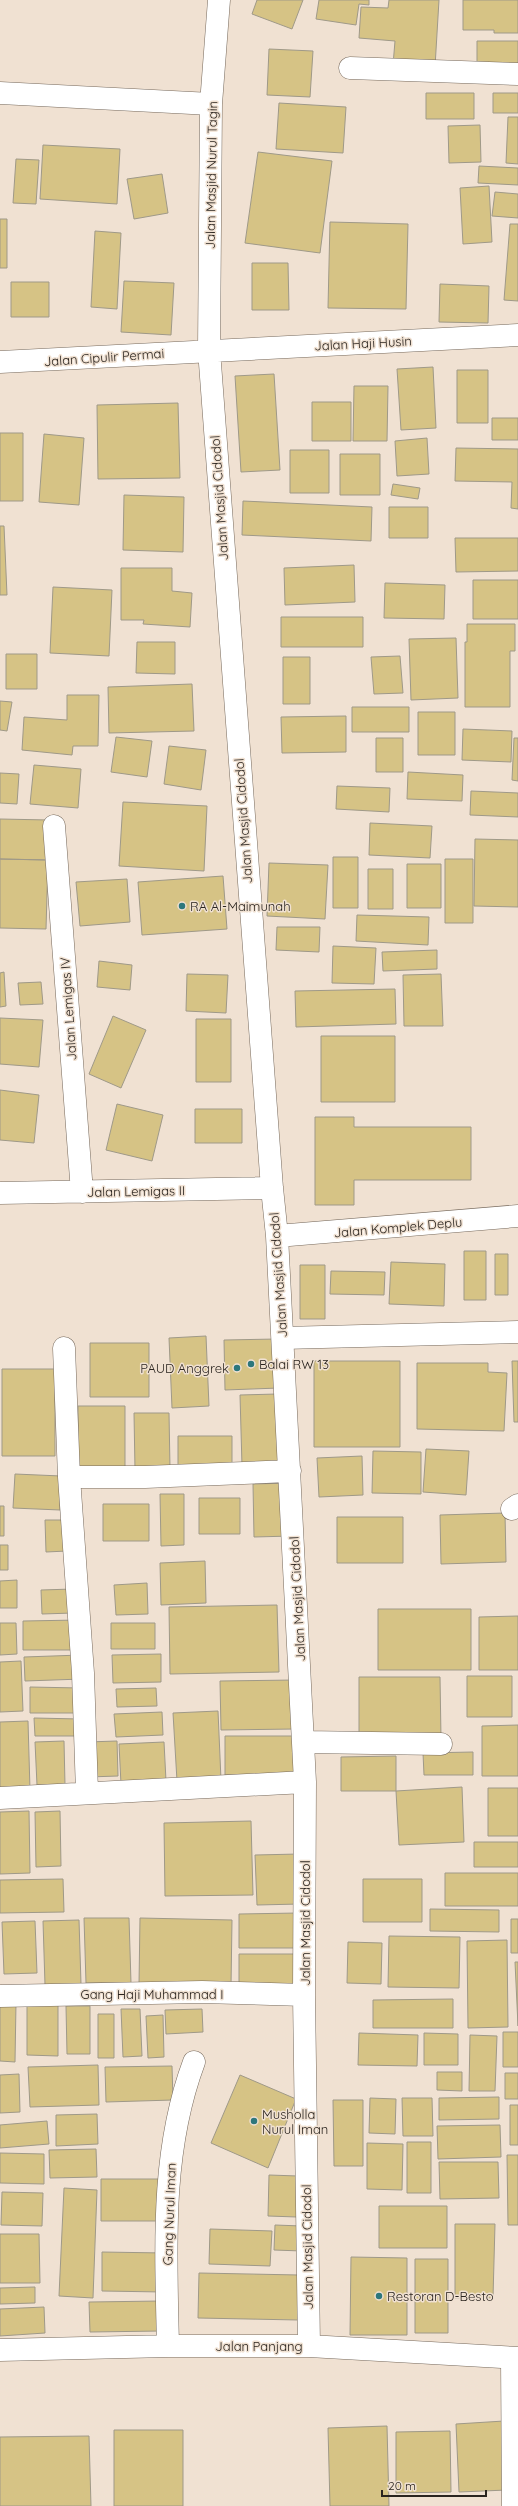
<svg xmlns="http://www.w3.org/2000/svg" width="518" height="2506" font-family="Quicksand,sans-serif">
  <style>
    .building { fill: #d6c385; stroke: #9f9988 }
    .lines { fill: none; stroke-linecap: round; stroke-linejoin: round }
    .minor-casing { stroke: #776a5d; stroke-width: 23 }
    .minor { stroke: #fff; stroke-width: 22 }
    .poi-dot { fill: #2d777c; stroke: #f0e1d2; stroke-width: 1.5 }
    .labels { text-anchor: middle; stroke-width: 3; stroke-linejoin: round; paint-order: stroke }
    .street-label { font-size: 13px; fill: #2a241f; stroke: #f0e1d2 }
    .poi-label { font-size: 13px; fill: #2a241f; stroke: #f0e1d2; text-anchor: start }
  </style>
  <rect width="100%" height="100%" fill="#f0e1d2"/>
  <path class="building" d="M257,0H303L292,29L252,14Z
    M319,0H369V5L359,4L356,25L316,19Z
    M389,0H439L435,67L393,65L395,41L359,38L361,7L388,8Z
    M463,0H518V33H494V30H463Z
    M477,41H518V68H477Z
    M269,49L313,51L310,97L267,95Z
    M426,93H474V119H426Z
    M493,93H518V113H493Z
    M279,103L346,107L343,153L276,149Z
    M508,117H518V164L506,163Z
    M480,125L481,162L449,163L448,126Z
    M43,145L120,149L117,204L40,199Z
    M258,152L332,161L320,253L245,243Z
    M16,159L39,160L36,204L13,203Z
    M479,166L518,168V185L478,183Z
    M162,174L168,213L134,219L127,179Z
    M489,186L492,242L463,244L460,188Z
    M495,192L518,194V218L492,216Z
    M0,219H7V268H0Z
    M330,222L408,224L406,309L328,308Z
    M510,224H518V301L504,300Z
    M95,231L121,233L117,309L91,307Z
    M252,263H288L289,310H252Z
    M124,281L174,283L171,335L121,332Z
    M11,282H49V317H11Z
    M440,284L489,286L488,323L439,322Z
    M433,367L436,428L401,430L397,369Z
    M457,370H488V423H457Z
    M274,374L280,470L241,472L235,376Z
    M354,386H388L387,441H353Z
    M312,402H351V441H312Z
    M178,403L180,478L98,479L97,405Z
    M492,418H518V440H492Z
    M0,433H23V501H0Z
    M44,434L84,438L79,505L39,502Z
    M427,438L429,474L397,476L395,441Z
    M456,448L518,449V509L511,508L512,482L455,481Z
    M290,450H329V493H290Z
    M340,454H380V495H340Z
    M393,484L420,488L418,499L391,495Z
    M124,495L184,497L183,552L123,550Z
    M243,501L372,507L371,541L242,535Z
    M389,507H428V538H389Z
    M0,526H4L7,595H0Z
    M455,538H518V571L456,572Z
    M354,565L355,602L285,605L284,568Z
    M121,568H172V591L192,593L190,627L143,624L144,620H121Z
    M473,580H518V619H473Z
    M385,583L445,585L444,619L384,618Z
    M53,587L112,590L109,656L50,653Z
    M281,617H363V647H281Z
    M467,624H515V651H510V707H465V642H467Z
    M456,638L458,698L411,700L409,639Z
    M137,642H175V674L136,673Z
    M6,654H37V689H6Z
    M400,656L403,693L374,694L371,657Z
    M283,657H310V704H283Z
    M192,684L194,731L109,733L108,687Z
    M67,695H99L98,746H73L72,755L22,750L24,717L67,720Z
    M0,701L12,702L7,731L0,730Z
    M352,707H409V732H352Z
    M418,712H455V755H418Z
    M346,716V752L282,753L281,717Z
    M463,729L512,731L511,762L462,760Z
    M116,737L152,741L147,777L111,772Z
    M376,738H403V772H376Z
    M514,738H518V781L512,780Z
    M169,746L206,750L201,790L164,784Z
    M34,765L81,769L78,808L30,804Z
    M408,772L463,775L462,801L407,799Z
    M0,773L19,774L17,804L0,803Z
    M337,786L390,788L389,812L336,809Z
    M471,791L518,793V817L470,815Z
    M123,802L207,806L204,871L119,866Z
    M0,819L49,820L48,860L0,859Z
    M370,823L432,826L430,858L369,855Z
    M475,839L518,840V907L474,906Z
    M333,857H358V908H333Z
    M0,859L48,860L46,929L0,928Z
    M445,859H473V923H445Z
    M269,863L328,865L325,919L267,916Z
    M407,864H441V908H407Z
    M368,869H393V909H368Z
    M223,876L227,929L142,935L138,882Z
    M127,879L130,922L80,926L76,882Z
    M357,915L429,917L428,945L356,941Z
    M277,927H320L319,952L276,950Z
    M333,946L376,948L374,984L332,983Z
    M437,950V969L383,971L382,952Z
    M99,961L132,965L130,990L97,987Z
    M4,972L6,1006L0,1007V973Z
    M187,974L228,975L226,1013L186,1011Z
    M441,974L443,1026H404L403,975Z
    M41,982L43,1004L20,1005L18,983Z
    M395,989L396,1024L296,1027L295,991Z
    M113,1016L146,1030L121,1088L89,1074Z
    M0,1018L43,1020L39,1067L0,1064Z
    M196,1019H231V1082H196Z
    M321,1036H395V1102H321Z
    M0,1090L39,1095L34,1143L0,1140Z
    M117,1104L163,1115L152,1161L106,1150Z
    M195,1109H242V1143H195Z
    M315,1117H354V1127H471V1180H354V1205H315Z
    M464,1251H486V1300H464Z
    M495,1254H508V1295H495Z
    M391,1262L445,1264L444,1306L389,1304Z
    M300,1265H325V1319H300Z
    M331,1271L385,1272L384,1295L330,1294Z
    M206,1336L209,1406L172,1408L169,1338Z
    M277,1339L279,1388L225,1390L224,1340Z
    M90,1343H149V1397H90Z
    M314,1361H400V1447H314Z
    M512,1361H518V1422H514Z
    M417,1363H488V1372L507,1373L504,1431L417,1429Z
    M2,1369H55V1456H2Z
    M277,1394L280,1465L242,1466L240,1395Z
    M78,1406H125V1473H78Z
    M134,1413H169L170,1469L135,1470Z
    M178,1436H232V1469H178Z
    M426,1449L469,1451L466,1495L423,1492Z
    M373,1451L421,1452V1494L372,1493Z
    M362,1456L363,1495L319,1497L317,1458Z
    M15,1474L61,1476L60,1510L13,1508Z
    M290,1483L292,1536L254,1537L253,1484Z
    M160,1494H184V1545L161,1546Z
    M199,1498H240V1534H199Z
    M103,1504H149V1541H103Z
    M0,1506H4V1536H0Z
    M505,1513L506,1562L441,1564L440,1515Z
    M337,1517H403V1563H337Z
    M45,1520H66L67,1551L46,1552Z
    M0,1545H8V1570H0Z
    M205,1561L206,1603L161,1605L160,1563Z
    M17,1580V1608H0V1581Z
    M147,1583L148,1614L116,1615L114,1585Z
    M73,1589V1613L42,1614L41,1590Z
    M277,1605L279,1672L170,1674L169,1607Z
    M378,1609H471V1670H378Z
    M518,1616V1670H479V1617Z
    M79,1620V1650H23V1621Z
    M0,1623H16L17,1654L0,1655Z
    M111,1623H155V1649H111Z
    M161,1654V1682L113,1683L112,1655Z
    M81,1655L82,1679L25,1681L24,1657Z
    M21,1661L23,1711L0,1712V1662Z
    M467,1676H512V1717H467Z
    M359,1677H440L441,1738H359Z
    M295,1680V1729L221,1730L220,1681Z
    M30,1687L80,1688L79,1713H30Z
    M156,1688L157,1706L117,1707L116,1689Z
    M218,1711L221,1780L177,1781L173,1713Z
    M162,1712L163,1735L116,1737L114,1714Z
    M34,1718L80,1719L79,1736H35Z
    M28,1721L30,1790H0V1722Z
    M518,1725V1776H482V1726Z
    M225,1736H301L302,1775H225Z
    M64,1741L65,1785H37L35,1742Z
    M117,1741L118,1776L88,1777L87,1742Z
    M164,1742L166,1781L121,1784L119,1744Z
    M473,1752V1775H424L423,1753Z
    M396,1756V1791H341V1757Z
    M462,1787L464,1842L399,1845L396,1791Z
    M488,1788H518V1836H488Z
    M29,1811L30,1873L0,1874V1812Z
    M60,1811L61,1866L36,1867L35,1812Z
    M251,1821L253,1895L165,1896L164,1823Z
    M474,1842H518V1867H474Z
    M299,1854L300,1904L257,1905L255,1855Z
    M445,1873H518V1906H445Z
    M63,1879L64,1912L0,1913V1880Z
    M363,1879H422V1922H363Z
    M430,1909L499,1910V1932L430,1931Z
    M298,1913V1948H239V1914Z
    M84,1918H129L131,1983H86Z
    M140,1918L232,1920L231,1986L139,1984Z
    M511,1919H518V1953H511Z
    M79,1920L81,1984L45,1985L43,1921Z
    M35,1921L37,1973L4,1974L2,1922Z
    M389,1936L460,1937L459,1988L388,1987Z
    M507,1940L508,2027L468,2028L467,1941Z
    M348,1942L382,1943L381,1984L347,1983Z
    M239,1954H298V1987H239Z
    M515,1962H518V2026Z
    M453,1999V2028H373V2000Z
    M27,2001L58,2002V2056L27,2055Z
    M0,2003H16L15,2062L0,2061Z
    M66,2006H90V2054H67Z
    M121,2009H140L142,2056L123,2057Z
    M202,2009L203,2032L166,2034L165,2010Z
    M98,2014H114V2058H98Z
    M163,2015L164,2057L148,2058L146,2016Z
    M503,2032H518V2067H503Z
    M359,2033L418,2035L417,2066L358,2065Z
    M424,2033L458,2034V2065H424Z
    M470,2035L497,2036L495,2091H469Z
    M98,2065L99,2105L30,2107L28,2067Z
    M172,2066L173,2100L106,2102L105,2067Z
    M437,2072H462V2091L437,2090Z
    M505,2073H518V2099H505Z
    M19,2074L20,2112L0,2113V2075Z
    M240,2075L296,2099L268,2168L211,2143Z
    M499,2097V2119L439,2120V2098Z
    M370,2098L396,2099L395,2134L369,2133Z
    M402,2098H432L433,2136H403Z
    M333,2100H363V2166H334Z
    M510,2105H518V2145H510Z
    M97,2114L98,2144L56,2146V2115Z
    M47,2121L49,2144L0,2148V2125Z
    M500,2125L501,2157L438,2159L437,2126Z
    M407,2142H431V2193H407Z
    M367,2143L403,2144L402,2190L367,2189Z
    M96,2149L97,2177L50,2178L49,2150Z
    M0,2153L44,2154V2184L0,2183Z
    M507,2155H518V2225H508Z
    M439,2162H498L499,2198L440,2199Z
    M269,2175L298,2176L297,2217L268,2216Z
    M101,2179H163V2221H101Z
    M64,2188L97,2190L93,2298L59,2296Z
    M2,2192L43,2193L42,2226L1,2225Z
    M379,2206H447V2248H379Z
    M455,2224H495L493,2298H455Z
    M275,2225L302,2226V2251L274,2250Z
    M210,2229L272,2231L270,2266L209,2264Z
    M0,2234H39L40,2283H0Z
    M102,2252L164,2253L163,2292L102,2291Z
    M351,2257L407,2258V2335H350Z
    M415,2259H448V2333H415Z
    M199,2273L299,2275L298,2320L198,2318Z
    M35,2287V2303L0,2304V2288Z
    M161,2301V2331L90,2332L89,2302Z
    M44,2307L45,2333L0,2336V2309Z
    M504,2421L507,2490L459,2492L456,2424Z
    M387,2426L389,2506H330L328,2428Z
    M114,2430H183V2506H114Z
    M450,2431L451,2492L396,2493V2432Z
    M89,2436L91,2506H0V2437Z"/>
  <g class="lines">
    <g class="minor-casing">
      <path id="minor" d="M219,0L211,104L209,350L272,1188L277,1236L305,1782L304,1995L309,2346
        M350,68L518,74
        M0,93L211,104
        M0,362L518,335
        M54,826L82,1192
        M0,1193L272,1188
        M277,1236L518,1216
        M283,1338L518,1332
        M64,1348L69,1477L83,1673L87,1792
        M69,1477H145L290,1471
        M512,1509L518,1505
        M304,1742L441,1744
        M0,1798L305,1782
        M0,1996L202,1992L304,1995
        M168,2346C166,2250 160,2153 194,2062
        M0,2350L168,2346H309L518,2358
        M512,2358L513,2506"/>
    </g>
    <use href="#minor" class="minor"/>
  </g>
  <g class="poi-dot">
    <circle cx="182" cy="906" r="4"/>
    <circle cx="251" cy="1364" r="4"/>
    <circle cx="237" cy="1368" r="4"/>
    <circle cx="254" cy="2121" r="4"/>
    <circle cx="379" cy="2296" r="4"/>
  </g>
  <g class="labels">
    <g class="street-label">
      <text transform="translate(211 175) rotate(-89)" y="5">Jalan Masjid Nurul Tagin</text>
      <text transform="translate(363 343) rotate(-3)" y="5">Jalan Haji Husin</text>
      <text transform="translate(104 357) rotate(-4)" y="5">Jalan Cipulir Permai</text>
      <text transform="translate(219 498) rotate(-94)" y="5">Jalan Masjid Cidodol</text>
      <text transform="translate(243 821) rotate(-94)" y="5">Jalan Masjid Cidodol</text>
      <text transform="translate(68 1009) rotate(-94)" y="5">Jalan Lemigas IV</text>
      <text transform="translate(136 1191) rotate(-1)" y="5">Jalan Lemigas II</text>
      <text transform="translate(398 1227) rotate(-5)" y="5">Jalan Komplek Deplu</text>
      <text transform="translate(278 1275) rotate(-94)" y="5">Jalan Masjid Cidodol</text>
      <text transform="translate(297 1599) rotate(-93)" y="5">Jalan Masjid Cidodol</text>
      <text transform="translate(305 1923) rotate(-90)" y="5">Jalan Masjid Cidodol</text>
      <text x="152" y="1999">Gang Haji Muhammad I</text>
      <text transform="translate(169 2214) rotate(-88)" y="5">Gang Nurul Iman</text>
      <text transform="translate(307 2247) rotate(-91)" y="5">Jalan Masjid Cidodol</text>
      <text x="259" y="2351">Jalan Panjang</text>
    </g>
    <g class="poi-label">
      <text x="190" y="911">RA Al-Maimunah</text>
      <text x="259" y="1369">Balai RW 13</text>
      <text x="229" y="1373" text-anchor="end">PAUD Anggrek</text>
      <text x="262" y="2119">Musholla<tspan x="262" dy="15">Nurul Iman</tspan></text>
      <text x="387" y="2301">Restoran D-Besto</text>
    </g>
  </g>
  <path d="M382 2490v6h104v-6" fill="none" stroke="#2a241f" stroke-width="2"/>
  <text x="388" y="2490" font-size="12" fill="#2a241f" stroke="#f0e1d2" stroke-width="3" paint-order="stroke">20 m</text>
</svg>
